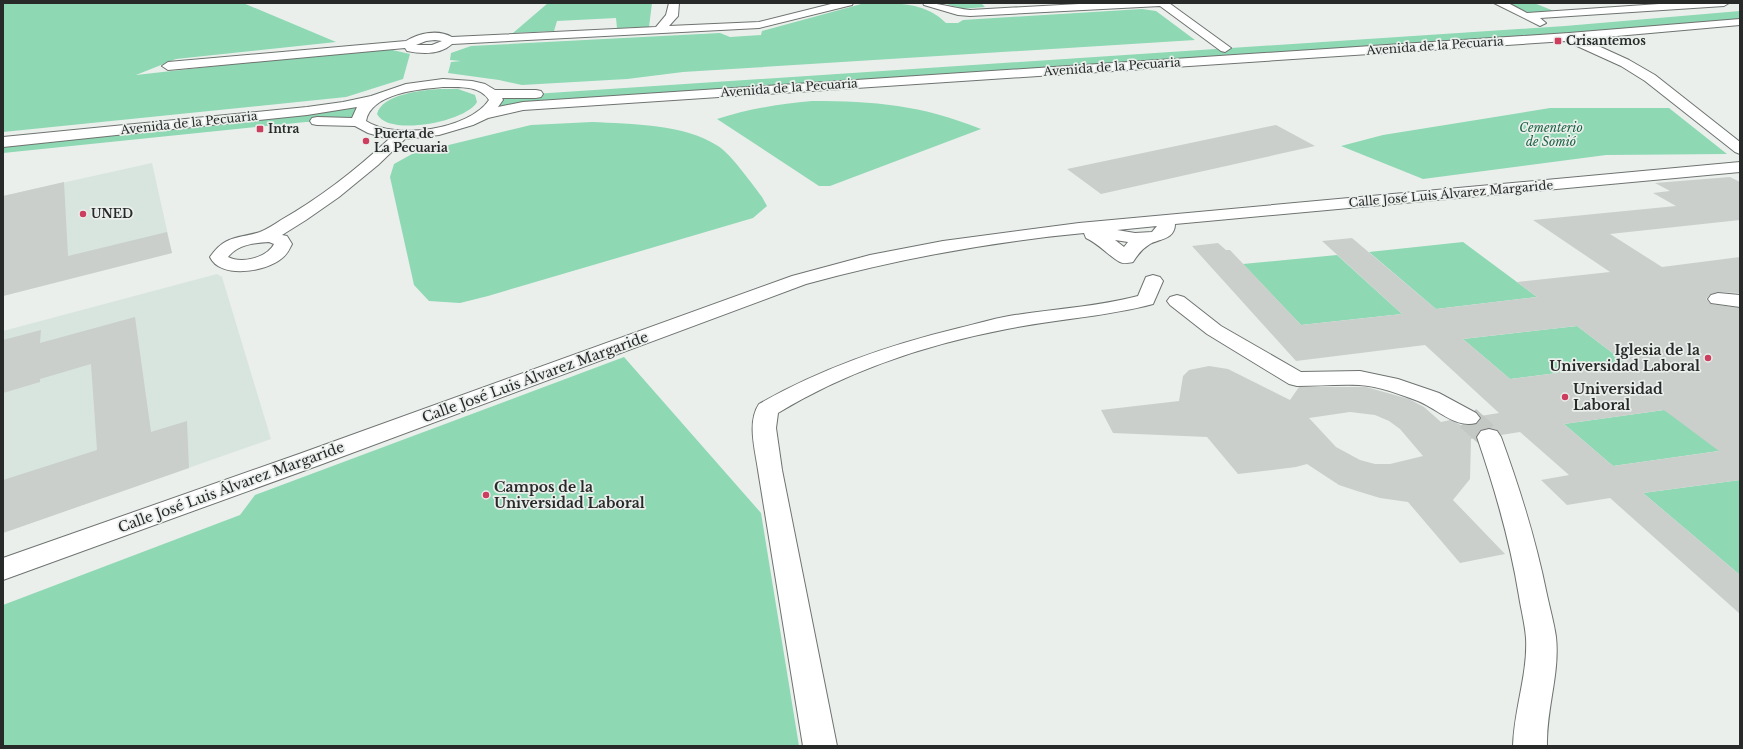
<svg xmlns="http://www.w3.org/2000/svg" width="1743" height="749" font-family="'Libre Baskerville',serif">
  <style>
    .built { fill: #d8e5de }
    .green { fill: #8ed8b3 }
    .building { fill: #cacfcc; fill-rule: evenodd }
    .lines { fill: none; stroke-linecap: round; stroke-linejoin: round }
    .minor-tunnel { stroke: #c3c8c5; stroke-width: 24; stroke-dasharray: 24 12; stroke-linecap: butt }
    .minor-casing { stroke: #6e7370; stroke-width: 2 }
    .minor { fill: #fff; fill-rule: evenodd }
    .poi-dot { fill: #cc3d5e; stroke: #eaefec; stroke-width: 1.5 }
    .labels { text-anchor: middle; stroke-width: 3.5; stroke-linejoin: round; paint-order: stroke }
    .far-poi-label { font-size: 12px; font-weight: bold; fill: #282a29; stroke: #eaefec; text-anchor: start }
    .far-street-label { font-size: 12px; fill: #282a29; stroke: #eaefec }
    .far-park-label { font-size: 12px; font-style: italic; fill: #1b6043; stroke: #eaefec }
    .poi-label { font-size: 14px; font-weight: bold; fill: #282a29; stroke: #eaefec; text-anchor: start }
    .street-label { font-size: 14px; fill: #282a29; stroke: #eaefec }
  </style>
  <rect width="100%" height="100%" fill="#eaefec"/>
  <path class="built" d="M152,163L172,253L3,296V196Z
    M217,274L222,277L271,439L3,533V331Z"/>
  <path class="green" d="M3,3H243L336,42L176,59L136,75L322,54L388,49L410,54L403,79L346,97L3,132Z
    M548,3H652L649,27L617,28L616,18L557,21L554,31L513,33Z
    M865,3C895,3 924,1 946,23H958L963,20L1142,9L1156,11L1195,40L683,72L627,79L522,85L499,80L448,73L451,62L461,61L450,60L451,53L471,46L720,33L730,37L761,35L762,31Z
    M944,3H981L985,7L961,9Z
    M1505,3H1534L1554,11L1553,13L1528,12Z
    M1740,11V22L493,108V94H534L1565,26Z
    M440,89H458L475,95L477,102C466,122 388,137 377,114C382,94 423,90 440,89Z
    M374,99L358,122H306L3,153V142L307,111Z
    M812,101C875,101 921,105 981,129L830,186H819L717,119C748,109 779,104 812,101Z
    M1550,108H1669L1727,154L1606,155L1423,179L1341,146L1383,135Z
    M592,122C631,124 685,124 718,146C729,152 753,185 762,197L767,206L753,218L488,296L460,303L429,301L414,285L390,177L394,164L412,154L531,125Z
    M1463,242L1537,297L1436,309L1369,252Z
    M1337,255L1402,314L1301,325L1243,264Z
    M1577,326L1627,364L1510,379L1463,339Z
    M624,357L761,513L799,746H3V605L240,515L255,495Z
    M1664,410L1740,448L1613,466L1564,424Z
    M1740,480V575L1643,493Z"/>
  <path class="building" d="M1276,125L1315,146L1101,194L1067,169Z
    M1730,177L1740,182V220L1610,234L1662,267L1740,257V293L1718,292L1711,294L1706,299L1711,304L1740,308V480L1643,493L1740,575V614L1610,498L1567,505L1541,480L1569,475L1520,432L1501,435L1497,430L1489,428L1481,430L1476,438L1471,439L1470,479L1453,500L1505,554L1460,563L1408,502L1380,498L1357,491L1339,485L1307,464L1296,467L1238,474L1207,437L1113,433L1101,410L1179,401L1183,376L1189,370L1209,366L1228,369L1290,400L1299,387H1366L1409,399L1424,407L1441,422L1450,420L1461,425L1476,424L1481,419L1480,416L1499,413L1425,345L1296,361L1192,246L1218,243L1226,250H1230L1301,325L1402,314L1322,241L1352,238L1436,309L1537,297L1517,282L1610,272L1533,220L1676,206L1653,193L1670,191L1655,183ZM1577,326L1627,364L1510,379L1463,339ZM1664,410L1719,451L1613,466L1564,424ZM1350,412L1375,415L1389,421L1400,429L1423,456L1390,464H1375L1360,460L1336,447L1309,418Z
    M64,182L68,256L167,232L172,253L3,296V196Z
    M135,317L151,432L187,421L189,468L3,533V480L97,450L91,364L40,379V382L3,393V340L41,330L40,343Z"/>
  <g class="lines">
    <path class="minor-tunnel" d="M1468,418L1489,437"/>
    <g class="minor-casing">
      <path id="minor" d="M669,3H679L678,16L669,26L759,22L835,3H853L852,5L759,28L452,44C440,55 421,54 407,51L405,48L168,70L162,66L168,62L406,41C419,33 438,29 452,37L656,27L666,15ZM435,40L442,41L432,45H416L426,41Z
        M923,3C940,3 953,8 970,10L1097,3H1169L1231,48L1225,52L1221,51L1160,6L970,16L958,15L924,5Z
        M1494,3H1508L1527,13L1674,3H1729L1724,6L1540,18L1546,23L1540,26Z
        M1740,19V25L1583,39L1629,60L1655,75L1740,142V154L1735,152L1645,81L1621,66L1566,41L523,110L488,118L473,125L439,135L405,139L378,165L339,197L306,220L282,235L287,236L292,244C289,250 287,255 281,259C265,272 220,279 210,257C225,235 237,239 260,232C267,229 275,224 281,220C320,198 357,169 389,139L368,133L355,126L317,125L312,124L310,121L312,118L317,117L352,118L357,107L307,115L3,147V137L307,107L343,102L371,96L406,84L443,79L472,81L485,84L495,90H536L541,91L543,94L541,97L536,98H502L503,100L498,107L523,102L1569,33ZM443,87C458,87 480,85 489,100C469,130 395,140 366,121C371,93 420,89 443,87ZM269,242L274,244C267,258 241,264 228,257C238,244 254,243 269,242Z
        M1740,162V172L1175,224C1175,240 1158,239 1150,244C1142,249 1138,254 1133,262C1128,263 1124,264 1120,262C1110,257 1099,244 1086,238L1084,233C990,242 897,259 806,284L317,466L3,580V558L299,454L792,276L870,255L943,241L1079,223ZM1157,226L1152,232L1135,233L1117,230ZM1115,240L1128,242L1124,247Z
        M1153,275L1160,277L1163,281L1153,304C1105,317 1056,319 1007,329C928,344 847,371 778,413L776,428L782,470L837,746H803L758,470C755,449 747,422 759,404C822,368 889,345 959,328C976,324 992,319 1009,316C1052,309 1096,307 1138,296L1146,277Z
        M1718,293L1740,295V307L1711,303L1708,299L1711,295Z
        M1177,295L1184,297L1221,326L1301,372L1360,371L1398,379L1439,393L1476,413L1480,418L1476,423C1456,429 1436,408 1418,401C1399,394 1379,386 1359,385C1338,384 1317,386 1297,386L1289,384L1207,334L1170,305L1167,301L1170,297Z
        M1489,429L1497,431L1501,437C1520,489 1536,540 1547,595C1550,609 1554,623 1556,637C1560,674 1546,709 1547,746H1513C1514,709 1528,674 1526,638C1525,624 1521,609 1519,596C1510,541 1495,489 1477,437L1481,431Z"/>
    </g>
    <use href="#minor" class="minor"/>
  </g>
  <g class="poi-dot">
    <rect x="1554" y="37" width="8" height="8" rx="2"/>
    <rect x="256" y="125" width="8" height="8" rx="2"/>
    <circle cx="366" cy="141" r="4"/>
    <circle cx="83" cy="214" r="4"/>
    <circle cx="1708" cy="358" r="4"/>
    <circle cx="1565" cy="397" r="4"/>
    <circle cx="486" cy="495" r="4"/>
  </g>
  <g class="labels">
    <g class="far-poi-label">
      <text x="1566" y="45">Crisantemos</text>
      <text x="268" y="133">Intra</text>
      <text x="374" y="138">Puerta de<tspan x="374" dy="14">La Pecuaria</tspan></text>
      <text x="91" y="218">UNED</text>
    </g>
    <g class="far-street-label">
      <text transform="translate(1435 46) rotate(-4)" y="4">Avenida de la Pecuaria</text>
      <text transform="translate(1112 67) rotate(-4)" y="4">Avenida de la Pecuaria</text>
      <text transform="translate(789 88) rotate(-4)" y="4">Avenida de la Pecuaria</text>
      <text transform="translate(189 123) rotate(-6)" y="4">Avenida de la Pecuaria</text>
      <text transform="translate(1451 194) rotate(-5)" y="4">Calle José Luis Álvarez Margaride</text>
    </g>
    <g class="far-park-label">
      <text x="1551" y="132">Cementerio<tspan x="1551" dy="14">de Somió</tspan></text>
    </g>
    <g class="poi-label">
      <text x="1700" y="355" text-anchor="end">Iglesia de la<tspan x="1700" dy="16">Universidad Laboral</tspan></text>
      <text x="1573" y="394">Universidad<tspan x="1573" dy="16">Laboral</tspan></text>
      <text x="494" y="492">Campos de la<tspan x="494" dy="16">Universidad Laboral</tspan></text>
    </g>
    <g class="street-label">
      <text transform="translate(535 377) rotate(-20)" y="5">Calle José Luis Álvarez Margaride</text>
      <text transform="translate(231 487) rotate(-20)" y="5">Calle José Luis Álvarez Margaride</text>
    </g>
  </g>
  <rect width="1743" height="749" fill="none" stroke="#282a29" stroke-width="8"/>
</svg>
